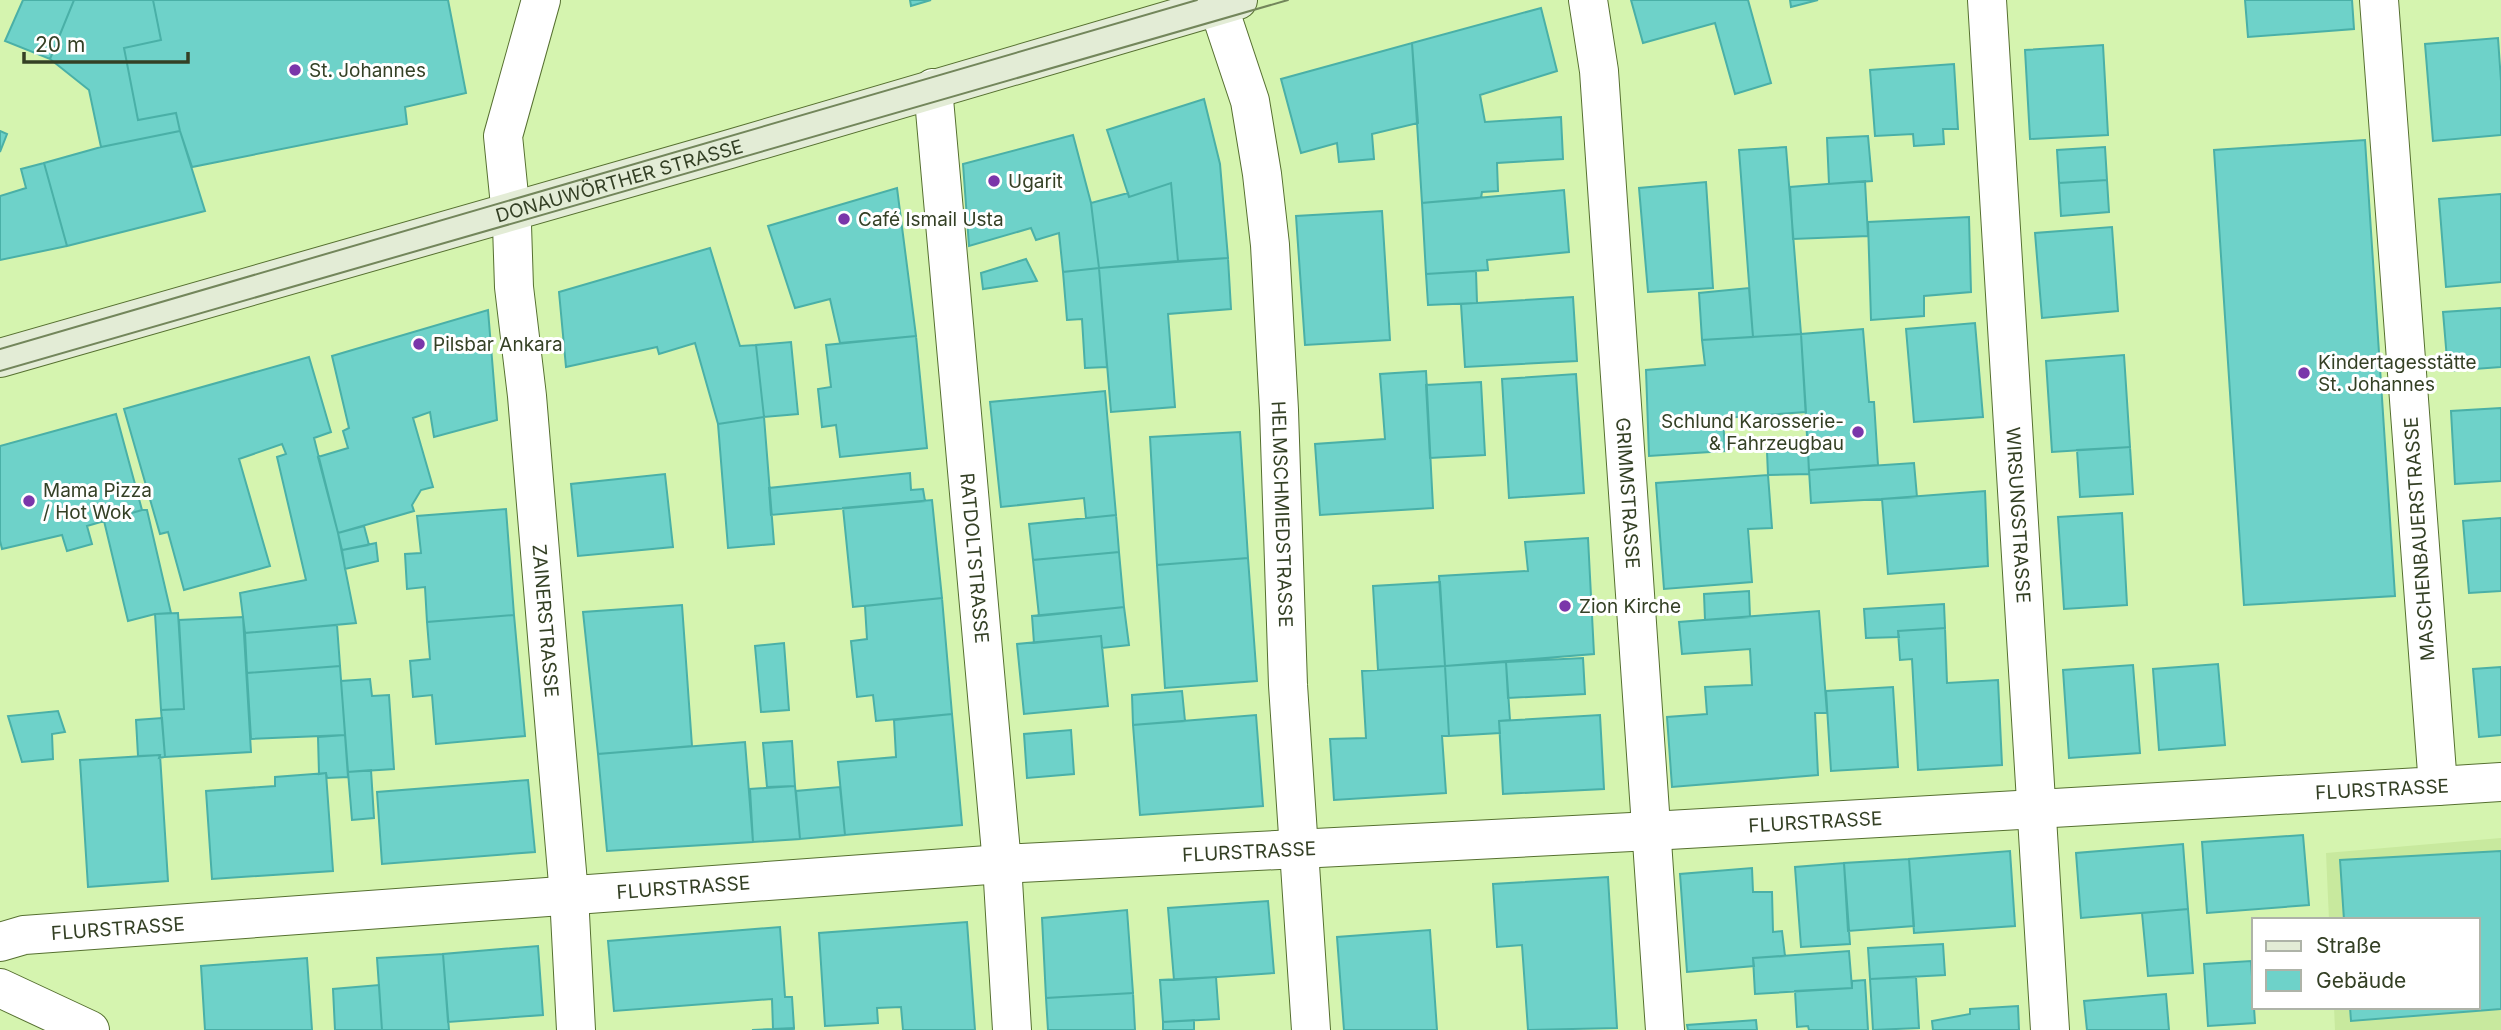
<svg xmlns="http://www.w3.org/2000/svg" width="2501" height="1030" font-family="Inter,sans-serif">
  <style>
    .built { fill: #c8e99e }
    .building { fill: #6ed2c9; stroke: #4ab0a7; stroke-width: 2 }
    .lines { fill: none; stroke-linecap: round; stroke-linejoin: round }
    .pedestrian-casing { stroke: #567030; stroke-width: 40 }
    .minor-casing { stroke: #567030; stroke-width: 40 }
    .secondary-casing { stroke: #567030; stroke-width: 40 }
    .pedestrian { stroke: #fff; stroke-width: 38 }
    .minor { stroke: #fff; stroke-width: 38 }
    .secondary { stroke: #e3ecd6; stroke-width: 38 }
    .tram { stroke: #73865b; stroke-width: 2 }
    .poi-dot { fill: #7a36aa; stroke: #fff; stroke-width: 2.5 }
    .labels { text-anchor: middle; stroke-width: 6; stroke-linejoin: round; paint-order: stroke }
    .poi-label { font-size: 19px; fill: #344025; stroke: #fff; text-anchor: start }
    .street-label { font-size: 19px; fill: #344025; stroke: #fff }
  </style>
  <rect width="100%" height="100%" fill="#d5f4af"/>
  <path class="built" d="M2501,838V1030H2335L2334,1007H2478V920H2329L2326,853Z"/>
  <path class="building" d="M23,0H74L50,59L5,41Z
    M74,0H153L161,40L124,48L138,120L176,113L180,131L101,147L89,90L50,59Z
    M153,0H448L466,93L405,107L407,124L192,167L180,131L176,113L138,120L124,48L161,40Z
    M910,0H931L911,6Z
    M1631,0H1748L1771,83L1735,94L1715,23L1643,43Z
    M1790,0H1818L1791,7Z
    M2245,0H2352L2354,29L2248,37Z
    M1541,8L1557,71L1480,95L1485,122L1561,117L1563,159L1497,163L1498,191L1482,192L1481,198L1422,203L1412,43Z
    M2498,38L2501,81V135L2433,141L2425,44Z
    M1412,43L1418,123L1372,134L1374,159L1339,162L1337,143L1301,153L1281,79Z
    M2103,45L2108,135L2030,139L2025,50Z
    M1954,64L1958,129H1943L1944,144L1914,146L1913,134L1875,136L1870,70Z
    M1204,99L1220,164L1228,258L1178,261L1171,183L1129,197L1107,130Z
    M0,131L7,134L0,152Z
    M180,131L205,211L67,246L44,163L101,147Z
    M1073,135L1091,203L1099,268L1063,272L1059,233L1036,240L1031,228L969,246L963,164Z
    M1868,136L1872,181L1829,184L1827,138Z
    M2365,140L2395,596L2244,605L2214,150Z
    M1786,147L1801,334L1753,337L1739,150Z
    M2105,147L2107,180L2059,183L2057,150Z
    M44,163L67,246L0,260V196L26,188L21,169Z
    M2107,180L2109,212L2061,216L2059,183Z
    M1865,181L1868,236L1793,239L1790,187Z
    M1706,182L1713,288L1648,292L1639,188Z
    M1171,183L1178,261L1099,268L1091,203L1128,193L1129,197Z
    M897,188L916,336L840,343L830,299L795,308L768,226Z
    M1564,190L1569,252L1487,260L1488,270L1426,274L1422,203Z
    M2501,194V282L2446,287L2439,199Z
    M1382,211L1390,340L1305,345L1296,216Z
    M1969,217L1971,292L1924,296V316L1871,320L1868,222Z
    M2112,227L2118,311L2042,318L2035,233Z
    M710,248L740,346L756,345L764,417L718,424L695,343L659,354L657,347L566,367L559,292Z
    M1228,258L1231,309L1168,314L1175,407L1111,412L1099,268Z
    M1026,259L1037,281L983,289L981,273Z
    M1099,268L1107,367L1085,368L1082,319L1067,320L1063,272Z
    M1476,271L1477,303L1428,305L1426,274Z
    M1749,288L1753,337L1702,340L1699,293Z
    M1573,297L1577,361L1465,367L1461,304Z
    M2501,308V367L2448,371L2443,312Z
    M488,310L497,420L434,437L430,412L413,418L433,487L421,490L412,505L414,511L338,533L318,457L348,448L343,431L349,428L332,356Z
    M1975,323L1983,417L1914,422L1906,329Z
    M1863,329L1869,402H1874L1878,465L1809,470L1801,334Z
    M1801,334L1806,412L1723,418L1725,451L1649,456L1646,370L1705,365L1702,340Z
    M916,336L927,448L840,457L836,425L822,427L818,389L831,387L826,345Z
    M791,342L798,414L764,417L756,345Z
    M2124,355L2130,447L2052,452L2046,361Z
    M309,357L331,432L314,438L338,533L356,623L245,633L240,593L306,580L277,457L286,454L282,444L239,459L270,566L184,590L168,532L160,534L124,409Z
    M1426,371L1433,508L1320,515L1315,444L1385,439L1380,374Z
    M1576,374L1584,493L1509,498L1502,379Z
    M1481,382L1485,455L1430,458L1426,385Z
    M1105,391L1116,515L1086,518L1084,498L1001,507L990,402Z
    M2501,408V481L2455,484L2451,411Z
    M116,414L142,510L87,526L92,544L67,551L62,535L2,549L0,541V446Z
    M764,417L774,544L728,548L718,424Z
    M1240,432L1248,558L1157,565L1150,437Z
    M2130,447L2133,494L2080,497L2077,450Z
    M1808,449L1809,474L1768,475L1767,452Z
    M1914,463L1917,497L1811,503L1809,470Z
    M910,473L911,490L923,489L925,501L771,515L769,488Z
    M665,474L673,547L578,556L571,484Z
    M1768,475L1772,528L1748,529L1752,582L1664,589L1656,483Z
    M1985,491L1988,566L1888,574L1882,499Z
    M932,500L942,598L853,607L843,508Z
    M506,509L514,615L427,622L425,587L407,589L405,554L421,553L417,516Z
    M142,510H147L171,613L155,614L128,621L104,521Z
    M2122,513L2127,605L2064,609L2058,517Z
    M1116,515L1119,552L1033,560L1029,524Z
    M2501,518V591L2469,593L2463,521Z
    M364,526L369,545L342,550L338,533Z
    M1588,538L1594,654L1445,666L1439,576L1528,571L1525,542Z
    M376,543L378,561L345,569L342,550Z
    M1119,552L1124,607L1039,616L1033,560Z
    M1248,558L1257,681L1165,688L1157,565Z
    M1440,582L1445,666L1378,670L1373,586Z
    M1749,591L1750,617L1705,620L1704,594Z
    M942,598L952,714L876,721L873,695L857,697L851,641L867,639L865,606Z
    M1944,604L1945,628L1898,631L1899,637L1866,638L1864,609Z
    M682,605L692,746L598,754L583,612Z
    M1124,607L1129,645L1102,648L1101,636L1034,643L1032,616Z
    M1819,611L1827,713H1815L1818,775L1672,787L1667,717L1707,714L1705,687L1752,685L1750,649L1682,654L1679,622Z
    M178,613L184,709L161,710L155,614Z
    M514,615L525,736L436,744L432,695L413,697L410,661L430,659L427,622Z
    M243,617L251,752L165,757L161,710L184,709L179,620Z
    M337,625L340,666L247,673L245,633Z
    M1945,628L1947,683L1998,680L2002,765L1918,770L1912,659L1900,660L1898,631Z
    M1101,636L1108,706L1024,714L1017,644Z
    M784,643L789,710L761,712L755,646Z
    M1583,658L1585,694L1508,698L1506,662Z
    M1506,662L1510,720L1499,721L1500,733L1449,736L1445,666Z
    M2218,664L2225,745L2159,750L2153,669Z
    M2133,665L2140,753L2069,758L2063,670Z
    M340,666L345,735L251,739L247,673Z
    M1445,666L1449,736H1442L1446,793L1334,800L1330,739L1366,738L1362,671Z
    M2501,667V735L2479,737L2473,669Z
    M370,679L372,696L389,695L394,769L348,772L341,681Z
    M1893,687L1898,767L1831,771L1826,691Z
    M1182,691L1185,721L1133,725L1132,695Z
    M58,711L65,732L52,734L53,759L22,762L8,716Z
    M952,714L962,825L845,835L838,762L896,757L894,720Z
    M1256,715L1263,806L1140,815L1133,725Z
    M1600,715L1604,789L1503,794L1499,721Z
    M162,718L165,757L159,758L160,755L138,756L136,720Z
    M1071,730L1074,774L1027,778L1024,734Z
    M345,735L348,777L327,778L326,773L319,774L318,737Z
    M792,741L795,786L767,787L763,743Z
    M745,742L753,842L607,851L598,754Z
    M160,755L168,881L88,887L80,760Z
    M371,770L374,818L352,820L348,772Z
    M326,773L333,871L212,879L206,791L275,786V777Z
    M528,780L535,852L382,864L377,792Z
    M795,786L800,839L753,842L750,789Z
    M840,787L845,835L800,839L796,791Z
    M2303,835L2309,905L2207,913L2202,842Z
    M2183,844L2188,909L2081,918L2076,853Z
    M2010,851L2015,926L1914,933L1909,859Z
    M2501,851V1009L2351,1021L2350,1007H2478V920H2344L2340,860Z
    M1909,859L1914,926L1848,931L1844,863Z
    M1844,863L1850,944L1801,947L1795,867Z
    M1752,868L1753,892H1772L1773,932L1782,931L1785,956L1753,958L1754,966L1687,972L1680,874Z
    M1608,877L1617,1028L1528,1030L1522,945L1497,947L1493,884Z
    M1268,901L1274,973L1174,980L1168,908Z
    M2188,909L2193,973L2148,976L2142,913Z
    M1127,910L1133,993L1046,998L1042,918Z
    M967,922L975,1030H903L901,1007L877,1008L878,1023L825,1026L819,933Z
    M780,927L785,997H792L794,1028L773,1029L772,999L614,1011L608,941Z
    M1430,930L1437,1030H1344L1337,937Z
    M1943,944L1945,975L1870,979L1868,948Z
    M538,946L543,1015L448,1022L443,954Z
    M1849,951L1852,988L1755,994L1753,958Z
    M443,954L449,1030H382L377,958Z
    M307,958L312,1030H205L201,966Z
    M2251,961L2255,1023L2208,1026L2204,964Z
    M1216,977L1219,1019L1163,1022L1160,980Z
    M1916,977L1919,1028L1873,1030L1870,979Z
    M1865,980L1868,1030H1809L1808,1026L1797,1027L1795,991L1852,988V981Z
    M379,985L382,1030H335L333,989Z
    M1133,993L1135,1030H1048L1046,998Z
    M2166,994L2169,1030H2087L2084,1001Z
    M2018,1006L2019,1030H1933L1932,1021L1970,1014V1009Z
    M1194,1020V1030H1163V1022Z
    M1756,1020L1757,1030H1688L1687,1025Z
    M794,1028V1030H752Z"/>
  <g class="lines">
    <g class="pedestrian-casing">
      <path id="pedestrian" d="M2438,786L2501,782"/>
    </g>
    <g class="minor-casing">
      <g id="minor">
        <path id="s1" d="M541,0L503,136L512,225L514,287L527,396L556,744L569,895L576,1030"/>
        <path id="s2" d="M1588,0L1599,71L1665,1030"/>
        <path id="s3" d="M1987,0L2050,1030"/>
        <path id="s4" d="M1218,5L1250,101L1262,174L1270,245L1279,410L1288,685L1311,1030"/>
        <path id="s5" d="M933,88L1002,864L1012,1030"/>
        <path id="s6" d="M0,942L24,935L1002,864L1651,831L2438,786L2379,0"/>
        <path d="M0,988L90,1030"/>
      </g>
    </g>
    <g class="secondary-casing">
      <g id="secondary">
        <path id="s7" d="M0,358L730,149L1238,0"/>
      </g>
    </g>
    <use href="#pedestrian" class="pedestrian"/>
    <use href="#minor" class="minor"/>
    <use href="#secondary" class="secondary"/>
    <path class="tram" d="M0,349L1197,0
      M0,371L1288,0"/>
  </g>
  <g class="poi-dot">
    <circle cx="295" cy="70" r="7"/>
    <circle cx="994" cy="181" r="7"/>
    <circle cx="844" cy="219" r="7"/>
    <circle cx="419" cy="344" r="7"/>
    <circle cx="2304" cy="373" r="7"/>
    <circle cx="1858" cy="432" r="7"/>
    <circle cx="29" cy="501" r="7"/>
    <circle cx="1565" cy="606" r="7"/>
  </g>
  <g class="labels">
    <g class="poi-label">
      <text x="309" y="77">St. Johannes</text>
      <text x="1008" y="188">Ugarit</text>
      <text x="858" y="226">Café Ismail Usta</text>
      <text x="433" y="351">Pilsbar Ankara</text>
      <text x="2318" y="369">Kindertagesstätte<tspan x="2318" dy="22">St. Johannes</tspan></text>
      <text x="1844" y="428" text-anchor="end">Schlund Karosserie-<tspan x="1844" dy="22">&amp; Fahrzeugbau</tspan></text>
      <text x="43" y="497">Mama Pizza<tspan x="43" dy="22">/ Hot Wok</tspan></text>
      <text x="1579" y="613">Zion Kirche</text>
    </g>
    <g class="street-label">
      <text dy="7" stroke="none"><textPath href="#s7" startOffset="644">DONAUWÖRTHER STRASSE</textPath></text>
      <text dy="7" stroke="none"><textPath href="#s2" startOffset="495">GRIMMSTRASSE</textPath></text>
      <text dy="7" stroke="none"><textPath href="#s4" startOffset="516">HELMSCHMIEDSTRASSE</textPath></text>
      <text dy="7" stroke="none"><textPath href="#s3" startOffset="516">WIRSUNGSTRASSE</textPath></text>
      <text transform="translate(2419 539) rotate(-94)" y="7">MASCHENBAUERSTRASSE</text>
      <text dy="7" stroke="none"><textPath href="#s5" startOffset="472">RATDOLTSTRASSE</textPath></text>
      <text dy="7" stroke="none"><textPath href="#s1" startOffset="628">ZAINERSTRASSE</textPath></text>
      <text transform="translate(2382 789) rotate(-3)" y="7">FLURSTRASSE</text>
      <text dy="7" stroke="none"><textPath href="#s6" startOffset="1820">FLURSTRASSE</textPath></text>
      <text dy="7" stroke="none"><textPath href="#s6" startOffset="1253">FLURSTRASSE</textPath></text>
      <text dy="7" stroke="none"><textPath href="#s6" startOffset="686">FLURSTRASSE</textPath></text>
      <text dy="7" stroke="none"><textPath href="#s6" startOffset="119">FLURSTRASSE</textPath></text>
    </g>
  </g>
  <rect x="2252" y="918" width="228" height="91" fill="#ffffff" stroke="#aeb3a8" stroke-width="2"/>
  <rect x="2266" y="941" width="35" height="10" fill="#e3ecd6" stroke="#aeb3a8" stroke-width="2"/>
  <text x="2316" y="953" font-size="21" fill="#344025">Straße</text>
  <rect x="2266" y="970" width="35" height="21" fill="#6ed2c9" stroke="#aeb3a8" stroke-width="2"/>
  <text x="2316" y="988" font-size="21" fill="#344025">Gebäude</text>
  <path d="M24 52v10h164v-10" fill="none" stroke="#344025" stroke-width="3.5"/>
  <text x="35" y="52" font-size="21" fill="#344025" stroke="#ffffff" stroke-width="5" paint-order="stroke">20 m</text>
</svg>
